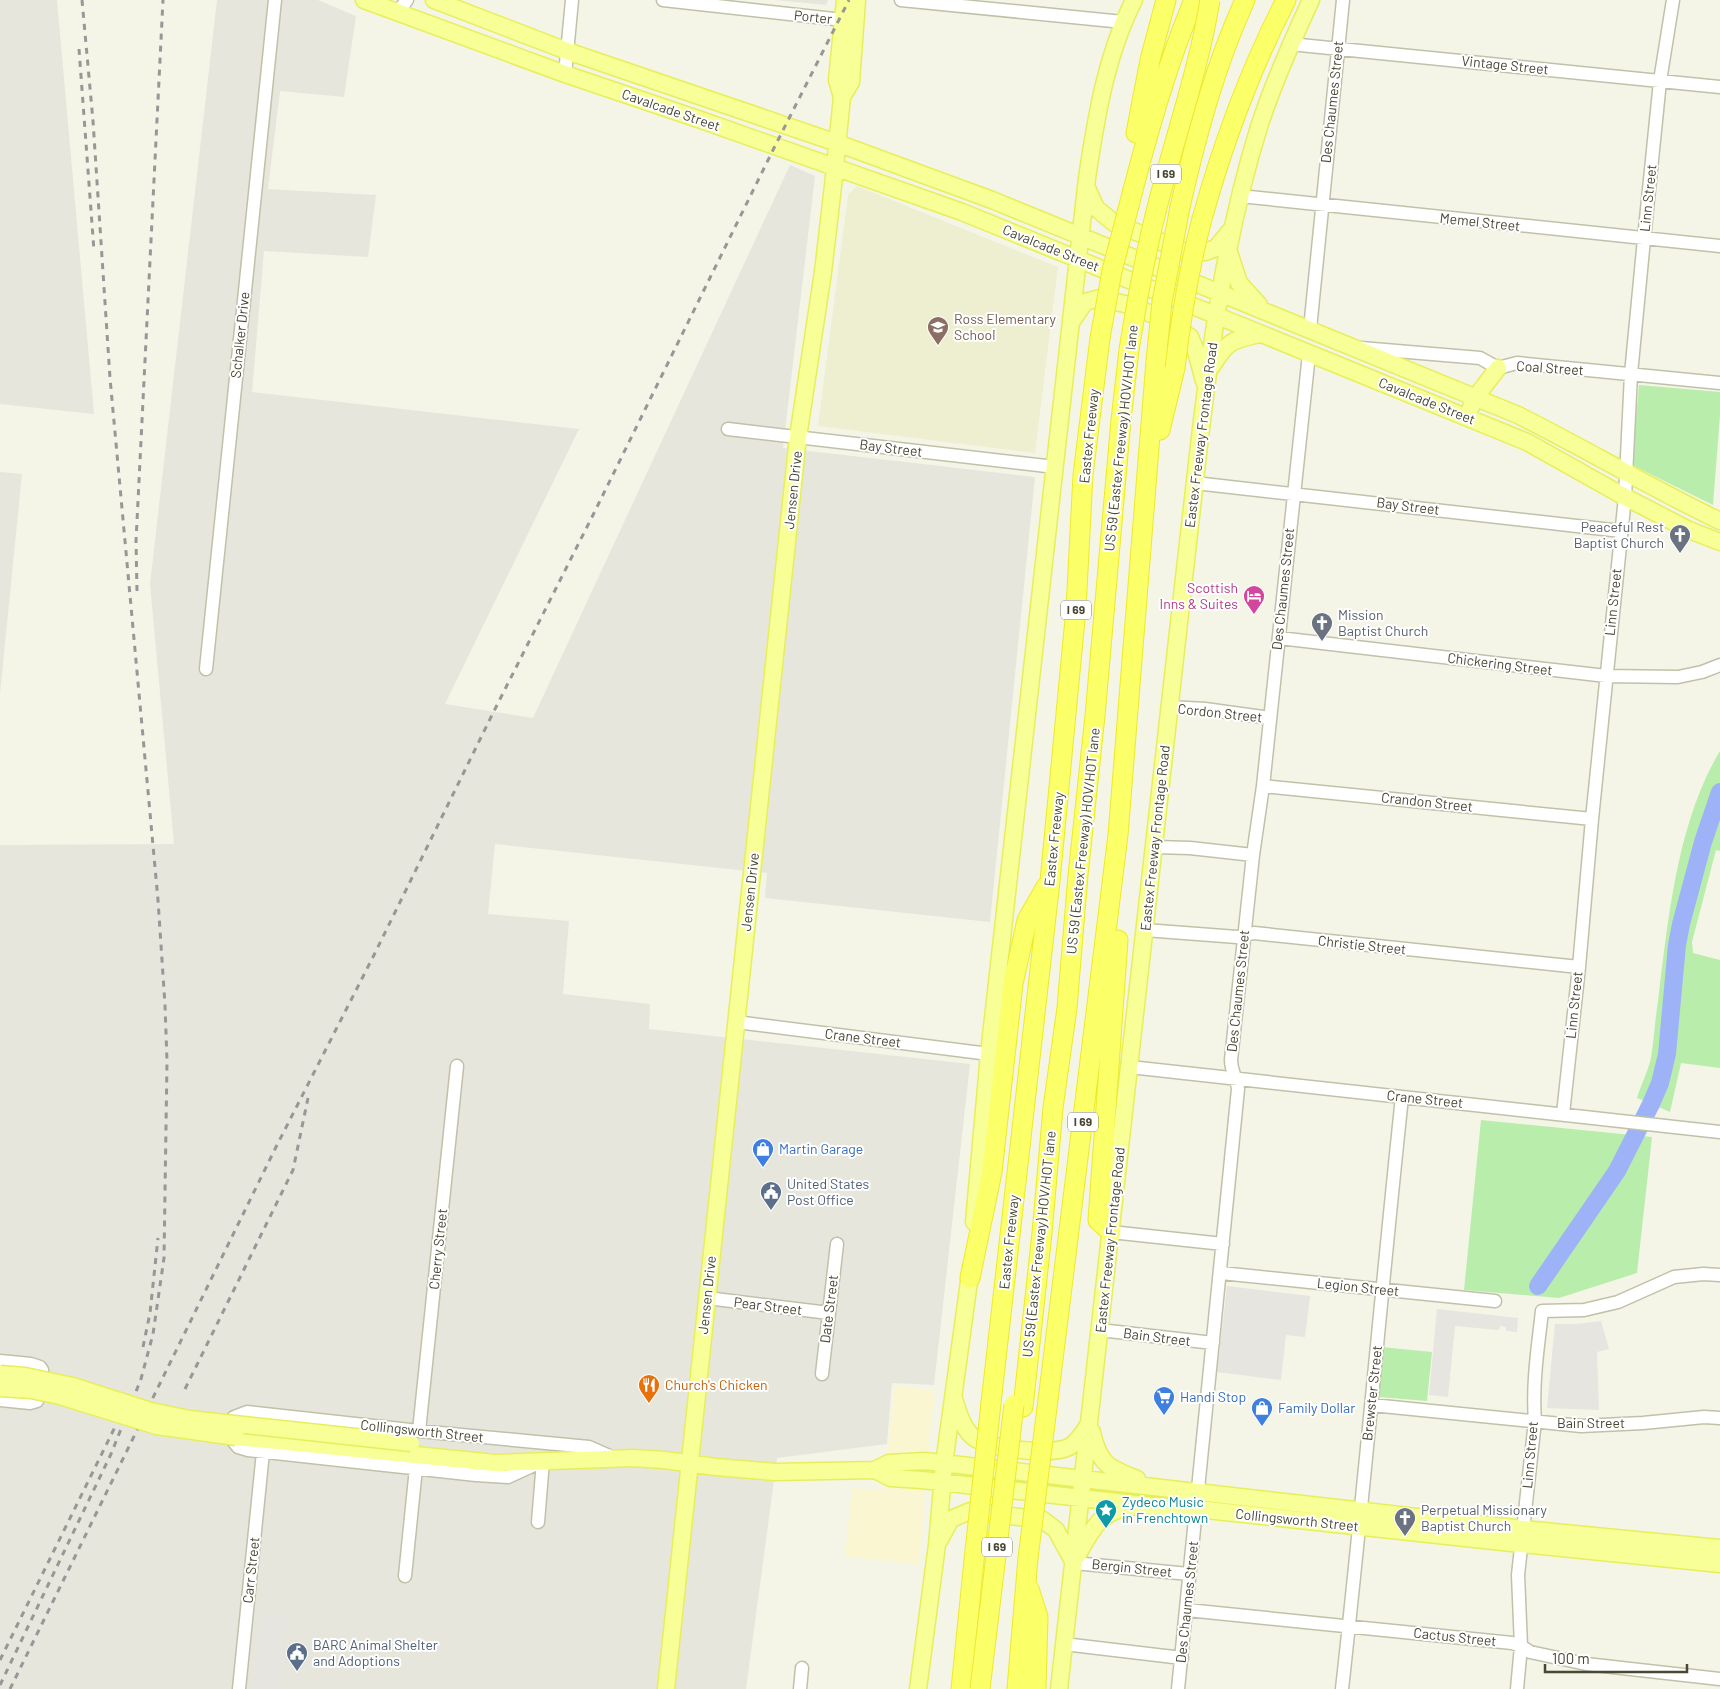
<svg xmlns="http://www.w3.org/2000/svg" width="1720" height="1689" font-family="Barlow,sans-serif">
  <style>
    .commercial { fill: #f9f6d1 }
    .industrial { fill: #e7e6dc }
    .education { fill: #edefd0 }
    .green { fill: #b9edac }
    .parking { fill: #e6e5df }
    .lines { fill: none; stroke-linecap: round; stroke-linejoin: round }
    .river { stroke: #9eb3f7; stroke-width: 18 }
    .minor-casing { stroke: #c1c1a9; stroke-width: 15 }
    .major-casing { stroke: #e6ef5b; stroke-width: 19 }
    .highway-casing { stroke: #ecea2a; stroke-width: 21 }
    .minor { stroke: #fff; stroke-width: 12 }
    .major { stroke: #f7ff96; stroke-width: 16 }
    .highway { stroke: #fbff68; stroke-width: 19 }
    .rail { stroke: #979797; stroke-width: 3; stroke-dasharray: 6 6; stroke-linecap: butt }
    .major-bridge-casing { stroke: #e6ef5b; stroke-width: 19; stroke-linecap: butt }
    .highway-bridge-casing { stroke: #ecea2a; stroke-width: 21; stroke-linecap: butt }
    .major-bridge { stroke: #f7ff96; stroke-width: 16 }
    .highway-bridge { stroke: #fbff68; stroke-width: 19 }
    .labels { text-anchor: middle; stroke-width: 4; stroke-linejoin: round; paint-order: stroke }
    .shield { fill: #fff; stroke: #807f72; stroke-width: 1 }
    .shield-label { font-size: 12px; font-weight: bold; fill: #494835 }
    .street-label { font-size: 14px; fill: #494835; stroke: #fff }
    .education-label { font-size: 14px; fill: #785e54; stroke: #fff; text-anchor: start }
    .worship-label { font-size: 14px; fill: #5b616d; stroke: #fff; text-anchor: start }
    .hotel-label { font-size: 14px; fill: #b23c85; stroke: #fff; text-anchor: end }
    .shop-label { font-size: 14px; fill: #366cbe; stroke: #fff; text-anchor: start }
    .service-label { font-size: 14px; fill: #4e5e75; stroke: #fff; text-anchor: start }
    .food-label { font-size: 14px; fill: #c56008; stroke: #fff; text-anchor: start }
    .culture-label { font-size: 14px; fill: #0d838f; stroke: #fff; text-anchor: start }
  </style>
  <rect width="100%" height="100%" fill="#f4f5e7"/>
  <path class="commercial" d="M895,1386L934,1390L919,1565L845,1556L852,1488L883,1490Z"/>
  <path class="industrial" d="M0,0H57L94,414L0,404Z
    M217,0H318L356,16L344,97L280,91L268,189L376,195L368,257L264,251L252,392L579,429L445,704L533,718L790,165L815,176L783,448L1035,477L990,922L765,898L767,873L495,844L488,914L569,921L563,994L650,1004L649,1029L970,1064L934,1385L892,1383L887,1444L777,1458L746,1689H0V845L174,844L150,584Z
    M775,0H828L826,5Z
    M0,472L22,474L0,694Z"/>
  <path class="education" d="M857,186L1058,267L1035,453L818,426L848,195Z"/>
  <path class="green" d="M1639,385L1720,392V415L1713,505L1632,465Z
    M1720,751V851L1716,850L1692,942L1693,953L1720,960V1068L1681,1063L1670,1112L1637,1098C1641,1085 1648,1071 1651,1058C1654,1039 1655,1020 1658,1001C1668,920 1677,822 1720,751Z
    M1481,1120L1652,1137L1637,1273L1559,1298L1464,1290Z
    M1381,1347L1432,1352L1427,1401L1379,1397L1376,1392Z"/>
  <path class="parking" d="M1227,1286L1310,1296L1305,1337L1286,1335L1281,1380L1217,1372Z
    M1437,1309L1518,1318L1517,1332L1506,1331V1327L1500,1326L1499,1330L1455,1326L1448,1397L1429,1395Z
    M1601,1321L1609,1349L1597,1352L1599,1410L1547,1408L1555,1324H1576Z
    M260,1615L287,1617L280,1689H252Z"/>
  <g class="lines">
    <path class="river" d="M1538,1286L1617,1171L1651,1104L1660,1083L1667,1054L1677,945L1681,924L1703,842L1720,792"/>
    <g class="minor-casing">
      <path id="minor" d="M663,0L843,20
        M901,0L1123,22
        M397,13L407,0
        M1290,44L1720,87
        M565,74L572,0
        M1240,196L1720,246
        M1310,329L1343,0
        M1361,348L1480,358L1498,368L1517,363L1720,383
        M728,429L1055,467
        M1195,483L1621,531
        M1279,638L1606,676L1678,677L1702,672L1720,665
        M206,669L275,0
        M1170,707L1205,709L1270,718
        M1263,786L1592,819
        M1154,847L1190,848L1253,855
        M1145,930L1237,937L1254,933L1579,967
        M736,1022L989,1054
        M1130,1067L1720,1132
        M1563,1114L1579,967L1592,819L1625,497L1631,374L1644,239L1660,81L1673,0
        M1111,1232L1223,1244
        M1221,1273L1495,1301
        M707,1298L829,1313
        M1100,1330L1213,1343
        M0,1361L31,1364L40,1367L42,1370V1384L40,1395L37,1401L30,1403L0,1400
        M822,1374L837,1244
        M1372,1405L1581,1426L1643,1423L1704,1417L1720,1418
        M419,1431L457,1066
        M538,1522L543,1461L508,1477L476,1475L248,1450L238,1447L233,1441L234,1417L247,1412L419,1431L589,1447L614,1458
        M1074,1563L1189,1574
        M405,1576L416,1468
        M1187,1610L1512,1643L1521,1646L1530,1652L1586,1664L1720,1679
        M1064,1644L1182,1658
        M239,1689L263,1452
        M800,1689L802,1668
        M1178,1689L1238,1089C1237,1079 1231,1071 1231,1060L1253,855L1263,786L1309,354
        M1342,1689C1364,1492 1381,1294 1402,1097
        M1517,1689L1521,1646L1518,1575L1535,1421C1532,1384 1538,1347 1542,1311L1584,1310L1618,1302L1674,1277L1703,1274L1720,1275"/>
    </g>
    <g class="major-casing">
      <path id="major" d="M364,0L565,74L701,120L962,212L1527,442L1625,497L1689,530L1720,542
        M434,0L567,51L837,143L992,200L1518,415C1586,449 1651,488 1720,521
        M842,97L851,82L857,0
        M1086,186L1096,208L1114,223L1186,252H1205L1216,248L1230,231
        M1229,252L1239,283L1259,305
        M1072,321L1085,302L1100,298L1129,305L1159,317L1190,337L1196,351L1204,381
        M1212,366C1227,341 1232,340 1260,334
        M1471,407L1475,398L1498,368
        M974,1222L989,1054L1087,178C1096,118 1106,55 1134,0
        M954,1399C958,1411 962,1427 972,1436C985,1449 1052,1456 1069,1447C1078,1442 1083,1433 1089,1424
        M1092,1432C1099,1464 1108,1468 1137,1479
        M236,1437L495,1463L633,1458L664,1460L716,1467L775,1472L875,1470L889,1463L925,1461L1523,1529L1720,1548
        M875,1470L891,1478L922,1480L1152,1506L1197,1509L1521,1544L1720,1564
        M939,1541L951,1519L970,1511L1043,1520L1056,1530L1074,1563
        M1077,1556C1091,1531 1100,1510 1132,1507
        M666,1689L798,437L823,272L833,186L842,97L837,80L845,0
        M918,1689L937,1545L944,1464L971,1267
        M1059,1689L1197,463C1210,349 1225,236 1259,127C1273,83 1292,41 1311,0"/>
    </g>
    <g class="highway-casing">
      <path id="highway" d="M1136,133L1150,60L1166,0
        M1133,190C1150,125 1168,62 1194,0
        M1180,207C1196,136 1215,66 1245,0
        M1202,219C1223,143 1250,70 1286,0
        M1160,430L1175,368
        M1111,1232L1098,1220L1118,940
        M970,1278L992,1172L1013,984L1027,920L1046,887
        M991,1403L1050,881L1076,609L1083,475L1100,338
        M1023,1407L1042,1233L1053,1108L1067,1008L1078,875L1095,716L1121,420L1129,350
        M1047,1408L1118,835L1156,361
        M1029,1589L1038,1617L1036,1689
        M961,1689L975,1551
        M1017,1689L1028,1558"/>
    </g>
    <use href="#minor" class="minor"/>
    <use href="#major" class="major"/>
    <use href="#highway" class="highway"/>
    <path class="rail" d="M79,49L94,251
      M137,591L136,541L163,0
      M143,1347L150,1313L158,1238
      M185,1389L293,1170L308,1098
      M0,1660L115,1427
      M0,1685L111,1454L141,1379L153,1334L164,1258L167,1061L165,1005L158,900L110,378L93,121L82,0
      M10,1689L276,1147L374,955L493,713L593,515L775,146L849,0"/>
    <g class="major-bridge-casing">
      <path id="major-bridge" d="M0,1374L25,1376L73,1386L151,1411L189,1419L411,1443
        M0,1388L31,1390L60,1396L157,1426L236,1437"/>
    </g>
    <g class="highway-bridge-casing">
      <path id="highway-bridge" d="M1100,338L1112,271L1133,190
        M1129,350C1137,300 1146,249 1159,200C1176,134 1199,68 1210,0
        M1156,361L1162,302L1180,207
        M1175,368C1181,317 1189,268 1202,219
        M975,1551L991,1403
        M1028,1558L1047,1408
        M980,1689L1014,1405"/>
    </g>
    <use href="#major-bridge" class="major-bridge"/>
    <use href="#highway-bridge" class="highway-bridge"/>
  </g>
  <defs>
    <g id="school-pin" transform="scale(1.125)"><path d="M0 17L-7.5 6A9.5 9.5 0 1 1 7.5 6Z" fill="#8d6e63" stroke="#fff"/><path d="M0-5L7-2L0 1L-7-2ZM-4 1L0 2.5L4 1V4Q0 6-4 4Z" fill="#fff"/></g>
    <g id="church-pin" transform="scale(1.125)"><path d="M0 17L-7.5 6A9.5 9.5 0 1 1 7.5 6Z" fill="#6b7280" stroke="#fff"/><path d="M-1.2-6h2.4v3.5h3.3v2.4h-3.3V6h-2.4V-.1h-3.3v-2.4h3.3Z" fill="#fff"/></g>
    <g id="hotel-pin" transform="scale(1.125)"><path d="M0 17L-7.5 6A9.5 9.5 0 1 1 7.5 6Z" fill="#d1479c" stroke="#fff"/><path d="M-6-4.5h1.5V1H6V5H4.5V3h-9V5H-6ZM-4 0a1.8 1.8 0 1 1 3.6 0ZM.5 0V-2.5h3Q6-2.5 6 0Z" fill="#fff"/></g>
    <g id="shop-pin" transform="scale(1.125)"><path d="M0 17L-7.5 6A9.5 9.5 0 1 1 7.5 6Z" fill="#3f7fe0" stroke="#fff"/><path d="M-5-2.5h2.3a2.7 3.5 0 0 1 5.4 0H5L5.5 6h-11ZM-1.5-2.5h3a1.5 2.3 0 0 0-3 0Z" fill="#fff"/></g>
    <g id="civic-pin" transform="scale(1.125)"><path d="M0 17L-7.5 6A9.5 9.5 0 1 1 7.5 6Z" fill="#5c6f8a" stroke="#fff"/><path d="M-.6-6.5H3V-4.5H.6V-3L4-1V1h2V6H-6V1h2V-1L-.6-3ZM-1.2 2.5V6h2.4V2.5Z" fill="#fff"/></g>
    <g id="restaurant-pin" transform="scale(1.125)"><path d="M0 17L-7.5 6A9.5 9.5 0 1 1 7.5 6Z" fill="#e8710a" stroke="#fff"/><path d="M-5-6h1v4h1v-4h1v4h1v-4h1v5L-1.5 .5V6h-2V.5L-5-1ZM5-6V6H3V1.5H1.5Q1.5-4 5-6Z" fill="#fff"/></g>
    <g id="supermarket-pin" transform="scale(1.125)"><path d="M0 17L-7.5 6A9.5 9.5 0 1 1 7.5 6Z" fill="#3f7fe0" stroke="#fff"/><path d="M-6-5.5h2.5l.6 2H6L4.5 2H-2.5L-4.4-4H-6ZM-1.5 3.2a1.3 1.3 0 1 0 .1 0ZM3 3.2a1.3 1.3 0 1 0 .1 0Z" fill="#fff"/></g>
    <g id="sight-pin" transform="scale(1.125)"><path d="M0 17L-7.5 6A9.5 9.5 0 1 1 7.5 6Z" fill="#0f9aa8" stroke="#fff"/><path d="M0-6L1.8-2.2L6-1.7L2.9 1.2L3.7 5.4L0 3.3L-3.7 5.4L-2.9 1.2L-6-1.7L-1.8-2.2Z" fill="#fff"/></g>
  </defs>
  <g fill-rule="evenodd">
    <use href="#school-pin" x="938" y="327"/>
    <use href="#church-pin" x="1680" y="535"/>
    <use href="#hotel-pin" x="1254" y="596"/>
    <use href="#church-pin" x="1322" y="623"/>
    <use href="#shop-pin" x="763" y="1149"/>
    <use href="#civic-pin" x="771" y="1192"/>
    <use href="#restaurant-pin" x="649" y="1385"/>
    <use href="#supermarket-pin" x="1164" y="1397"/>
    <use href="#shop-pin" x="1262" y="1408"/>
    <use href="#sight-pin" x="1106" y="1510"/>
    <use href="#church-pin" x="1405" y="1518"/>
    <use href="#civic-pin" x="297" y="1653"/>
  </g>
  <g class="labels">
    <g class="shield">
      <rect x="1151" y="164.5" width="30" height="19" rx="4"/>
      <rect x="1061" y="600.5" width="30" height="19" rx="4"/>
      <rect x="1068" y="1112.5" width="30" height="19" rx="4"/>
      <rect x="982" y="1537.5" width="30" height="19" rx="4"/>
    </g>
    <g class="shield-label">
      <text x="1166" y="178">I 69</text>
      <text x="1076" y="614">I 69</text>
      <text x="1083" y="1126">I 69</text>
      <text x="997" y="1551">I 69</text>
    </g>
    <g class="street-label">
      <text transform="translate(813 17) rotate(6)" y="5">Porter</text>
      <text transform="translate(1505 65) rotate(6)" y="5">Vintage Street</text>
      <text transform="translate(1332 102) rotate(-84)" y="5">Des Chaumes Street</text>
      <text transform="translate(671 110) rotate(19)" y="5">Cavalcade Street</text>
      <text transform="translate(1648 198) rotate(-84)" y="5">Linn Street</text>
      <text transform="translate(1480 222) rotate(6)" y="5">Memel Street</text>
      <text transform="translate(1051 248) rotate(22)" y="5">Cavalcade Street</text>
      <text transform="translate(240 335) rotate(-84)" y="5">Schalker Drive</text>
      <text transform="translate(1550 368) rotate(4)" y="5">Coal Street</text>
      <text transform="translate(1427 401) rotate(22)" y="5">Cavalcade Street</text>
      <text transform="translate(1201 435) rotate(-83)" y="5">Eastex Freeway Frontage Road</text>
      <text transform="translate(1089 436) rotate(-84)" y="5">Eastex Freeway</text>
      <text transform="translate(1121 438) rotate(-84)" y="5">US 59 (Eastex Freeway) HOV/HOT lane</text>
      <text transform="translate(891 448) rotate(7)" y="5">Bay Street</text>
      <text transform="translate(793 490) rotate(-84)" y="5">Jensen Drive</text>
      <text transform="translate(1408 506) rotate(7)" y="5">Bay Street</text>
      <text transform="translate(1283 589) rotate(-84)" y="5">Des Chaumes Street</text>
      <text transform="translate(1613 602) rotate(-84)" y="5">Linn Street</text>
      <text transform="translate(1500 664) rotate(7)" y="5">Chickering Street</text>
      <text transform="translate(1220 713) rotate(6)" y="5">Cordon Street</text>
      <text transform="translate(1427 802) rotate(6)" y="5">Crandon Street</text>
      <text transform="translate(1155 838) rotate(-84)" y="5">Eastex Freeway Frontage Road</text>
      <text transform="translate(1054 839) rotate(-84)" y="5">Eastex Freeway</text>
      <text transform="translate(1083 841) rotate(-84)" y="5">US 59 (Eastex Freeway) HOV/HOT lane</text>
      <text transform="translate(750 892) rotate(-84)" y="5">Jensen Drive</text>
      <text transform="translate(1362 945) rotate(6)" y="5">Christie Street</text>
      <text transform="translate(1238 991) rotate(-84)" y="5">Des Chaumes Street</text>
      <text transform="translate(1574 1005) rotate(-84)" y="5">Linn Street</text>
      <text transform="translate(863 1038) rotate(7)" y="5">Crane Street</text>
      <text transform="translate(1425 1099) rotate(6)" y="5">Crane Street</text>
      <text transform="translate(1110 1240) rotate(-84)" y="5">Eastex Freeway Frontage Road</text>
      <text transform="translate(1009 1242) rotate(-84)" y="5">Eastex Freeway</text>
      <text transform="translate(1039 1244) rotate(-84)" y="5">US 59 (Eastex Freeway) HOV/HOT lane</text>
      <text transform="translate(438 1249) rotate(-84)" y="5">Cherry Street</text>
      <text transform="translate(1358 1287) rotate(6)" y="5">Legion Street</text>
      <text transform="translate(707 1295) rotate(-84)" y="5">Jensen Drive</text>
      <text transform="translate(768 1306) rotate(7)" y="5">Pear Street</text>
      <text transform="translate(829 1309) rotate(-83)" y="5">Date Street</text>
      <text transform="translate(1157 1337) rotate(7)" y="5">Bain Street</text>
      <text transform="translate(1372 1393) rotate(-84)" y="5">Brewster Street</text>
      <text x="1591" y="1428">Bain Street</text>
      <text transform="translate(422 1431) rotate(6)" y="5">Collingsworth Street</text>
      <text transform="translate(1530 1455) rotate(-85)" y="5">Linn Street</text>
      <text transform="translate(1297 1520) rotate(6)" y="5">Collingsworth Street</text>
      <text transform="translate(1132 1568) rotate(6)" y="5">Bergin Street</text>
      <text transform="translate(251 1570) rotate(-84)" y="5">Carr Street</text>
      <text transform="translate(1187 1602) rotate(-84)" y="5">Des Chaumes Street</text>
      <text transform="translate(1455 1637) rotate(6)" y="5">Cactus Street</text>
    </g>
    <g class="education-label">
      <text x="954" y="324">Ross Elementary<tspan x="954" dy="16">School</tspan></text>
    </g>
    <g class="worship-label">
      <text x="1664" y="532" text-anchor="end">Peaceful Rest<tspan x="1664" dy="16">Baptist Church</tspan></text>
      <text x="1338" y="620">Mission<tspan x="1338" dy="16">Baptist Church</tspan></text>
      <text x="1421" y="1515">Perpetual Missionary<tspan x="1421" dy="16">Baptist Church</tspan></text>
    </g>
    <g class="hotel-label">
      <text x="1238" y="593">Scottish<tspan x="1238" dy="16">Inns &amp; Suites</tspan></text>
    </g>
    <g class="shop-label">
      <text x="779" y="1154">Martin Garage</text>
      <text x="1180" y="1402">Handi Stop</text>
      <text x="1278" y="1413">Family Dollar</text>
    </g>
    <g class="service-label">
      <text x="787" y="1189">United States<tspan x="787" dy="16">Post Office</tspan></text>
      <text x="313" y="1650">BARC Animal Shelter<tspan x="313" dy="16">and Adoptions</tspan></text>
    </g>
    <g class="food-label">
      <text x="665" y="1390">Church's Chicken</text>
    </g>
    <g class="culture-label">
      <text x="1122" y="1507">Zydeco Music<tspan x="1122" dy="16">in Frenchtown</tspan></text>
    </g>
  </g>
  <path d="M1545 1664v8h142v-8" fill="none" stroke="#494835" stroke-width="2.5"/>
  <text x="1552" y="1664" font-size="15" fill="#494835" stroke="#ffffff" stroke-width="4" paint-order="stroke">100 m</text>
</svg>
